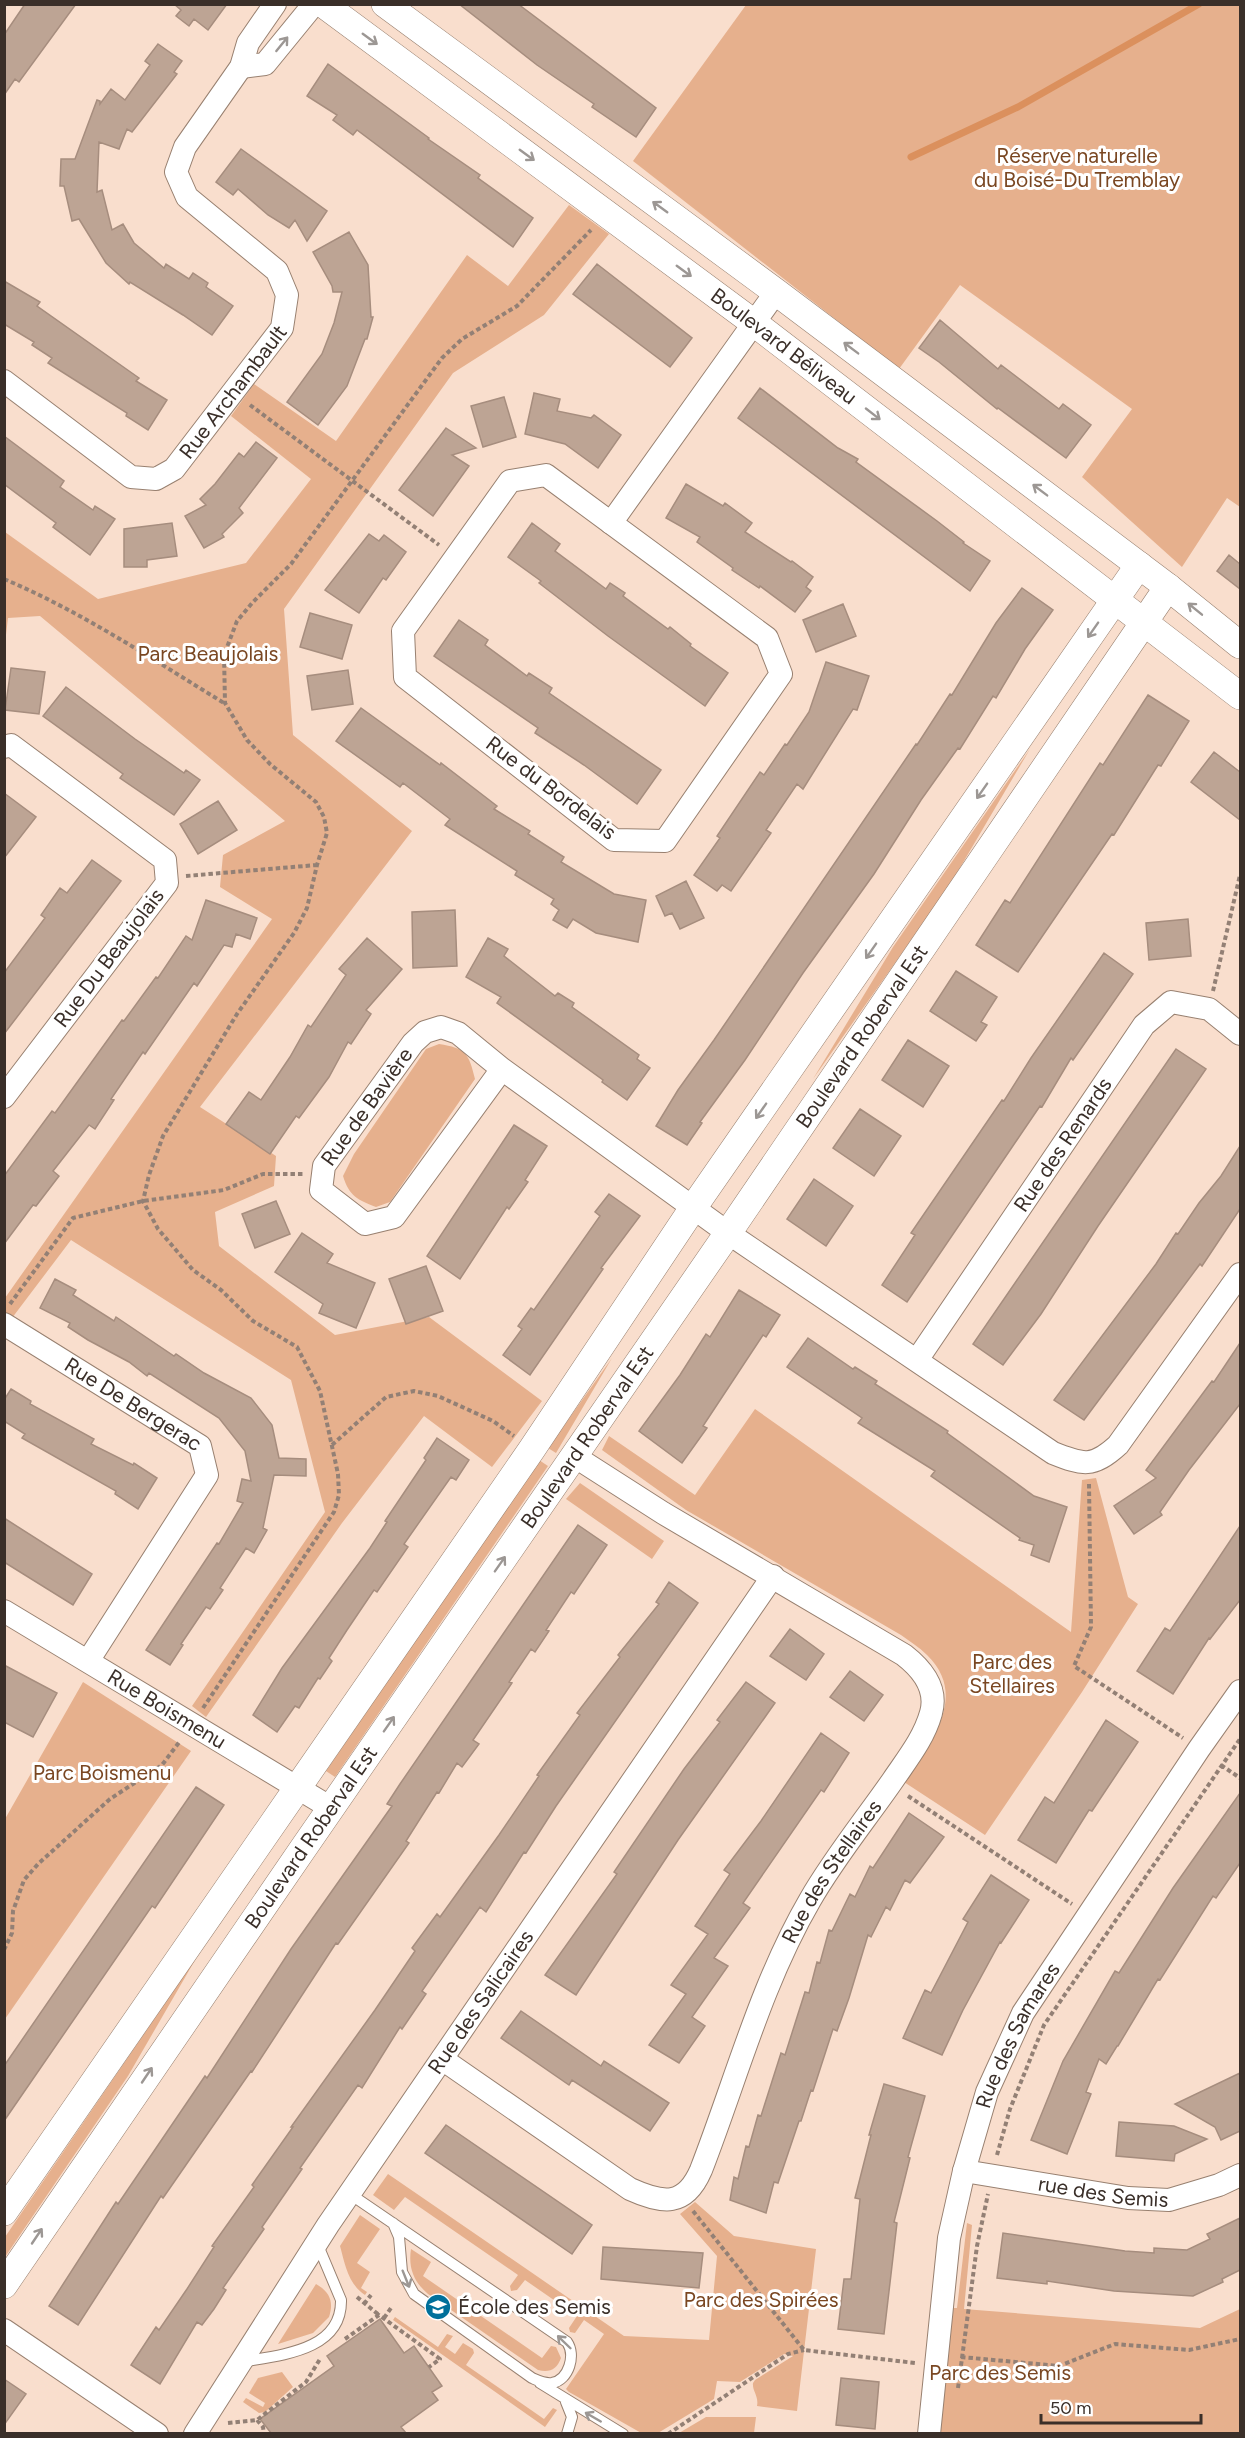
<svg xmlns="http://www.w3.org/2000/svg" width="1245" height="2438" font-family="Figtree,sans-serif">
  <style>
    .green { fill: #e6b08d }
    .lines { fill: none; stroke-linecap: round; stroke-linejoin: round }
    .stream { stroke: #db905d; stroke-width: 7 }
    .building { fill: #bda494; stroke: #a68d7e; stroke-width: 1.5 }
    .service-casing { stroke: #988070; stroke-width: 12 }
    .minor-casing { stroke: #988070; stroke-width: 24 }
    .tertiary-casing { stroke: #988070; stroke-width: 28 }
    .path { stroke: #938075; stroke-width: 4; stroke-dasharray: 4.5 3; stroke-linecap: butt }
    .service { stroke: #fff; stroke-width: 10 }
    .minor { stroke: #fff; stroke-width: 22 }
    .tertiary { stroke: #fff; stroke-width: 27 }
    .oneway { stroke: #9c9794 }
    .labels { text-anchor: middle; stroke-width: 6; stroke-linejoin: round; paint-order: stroke }
    .park-label { font-size: 21px; fill: #7a4722; stroke: #fff }
    .street-label { font-size: 21px; fill: #3a2f29; stroke: #fff }
    .poi-label { font-size: 21px; fill: #3a2f29; stroke: #fff; text-anchor: start }
  </style>
  <rect width="100%" height="100%" fill="#f9decd"/>
  <path class="green" d="M746,5H1240V507L1227,498L1182,567L1082,477L1132,409L960,285L899,369L633,161Z
    M569,205L609,234L544,315L453,373L284,609L293,735L412,831L200,1107L276,1156L274,1186L215,1212L219,1246L335,1335L429,1317L542,1401L492,1467L424,1416L342,1523L206,1717L192,1706L325,1512L291,1380L71,1240L9,1322L5,1320V1298L272,919L220,887L223,855L285,821L40,616L8,618L5,643V532L98,599L246,563L311,479L231,416L254,384L336,441L467,255L508,286Z
    M1030,749L948,888L813,1079L893,947Z
    M439,1044C466,1048 469,1054 475,1079L390,1202L376,1207C358,1200 349,1196 343,1176L354,1154L426,1049Z
    M612,1358L556,1453L548,1448Z
    M755,1409L1071,1632L1082,1480L1096,1478L1128,1597L1138,1604L1082,1692L985,1835L904,1782C929,1744 970,1697 927,1655C919,1647 909,1641 901,1635L686,1510L602,1450L609,1436L695,1495Z
    M539,1460L548,1466L335,1777L326,1771Z
    M580,1483L664,1541L652,1559L566,1499Z
    M83,1682L191,1751L5,2019V1819Z
    M198,1955L128,2076L5,2257V2237Z
    M388,2174L624,2336L709,2340L717,2256L680,2214L695,2202L734,2236L816,2249L797,2411L757,2406C759,2396 752,2391 753,2383L755,2380L793,2356L784,2354L740,2382L717,2381L714,2399L658,2433L643,2434L569,2392L566,2389L604,2334L584,2320L575,2333L570,2332L569,2328L577,2316L525,2280L517,2290L511,2291L510,2286L518,2275L405,2197L394,2210L373,2195Z
    M360,2215L380,2229L357,2263L370,2272L361,2288L367,2292L365,2295C348,2284 345,2264 340,2246Z
    M967,2223L972,2225L964,2309L1200,2328L1240,2309V2433L929,2434L943,2308H957Z
    M411,2249L431,2262L423,2276L542,2358L551,2346L556,2347L561,2358C557,2369 550,2373 538,2370L428,2294C414,2282 408,2268 411,2249Z
    M316,2284C330,2292 334,2302 329,2317L313,2333L278,2344Z
    M395,2317L438,2347L447,2334L453,2336L445,2347L455,2354L463,2343L473,2349L474,2353L466,2365L544,2419L553,2408L557,2410L545,2427L393,2320Z
    M282,2372L293,2387L265,2412L259,2413L243,2402L246,2398L263,2407L265,2403L249,2393L258,2378Z
    M706,2417H756L754,2433H679Z"/>
  <g class="lines">
    <path class="stream" d="M911,157L1018,107L1199,4"/>
  </g>
  <path class="building" d="M25,4H76L19,82L15,79L4,95V35Z
    M174,4H227L208,30L194,19L189,26L176,16L181,10Z
    M459,4H518L656,108L636,137L592,107L594,104L537,65Z
    M158,44L182,61L174,72L177,74L132,132L127,129L119,149L99,142L97,192L102,190L112,230L123,224L134,243L164,268L166,264L189,279L193,273L208,283L206,287L233,306L212,335L183,315L130,282L129,284L106,263L79,219L72,221L64,186H60L61,159H75L97,100L100,101V104L111,89L125,100L150,65L145,61Z
    M328,64L429,138L428,139L480,175L478,178L533,218L513,247L357,130L353,135L333,120L337,115L307,96Z
    M241,149L327,211L307,241L295,220L289,228L268,215L238,189L233,195L216,182Z
    M349,232L368,265L371,317H373L367,339H365L347,386L318,425L287,402L322,354L334,323L342,292H333L332,286L313,252Z
    M597,264L692,338L670,367L573,294Z
    M4,281L40,302L37,306L139,378L136,381L167,400L148,430L126,416L127,413L48,363L52,358L32,345L34,342L4,324Z
    M940,320L998,369L1001,365L1059,409L1063,404L1091,425L1066,458L998,408L997,409L939,362L919,348Z
    M760,388L838,448L858,459L856,462L937,521L964,542L963,543L990,561L970,591L738,418Z
    M534,393L560,399L557,411L591,418L594,415L621,435L598,468L565,444L525,434Z
    M504,397L516,437L483,447L471,406Z
    M446,428L476,448L452,455L469,466L433,516L399,490Z
    M4,436L64,481L60,487L93,510L95,506L115,519L90,555L53,527L56,523L4,484Z
    M256,442L277,458L239,508L243,513L222,534L224,537L204,548L185,516L206,505L200,499L215,484L239,453L244,457Z
    M686,484L723,506L725,503L752,523L745,532L791,562L792,561L813,577L806,587L811,591L795,612L760,586L759,588L732,570L733,568L697,542L700,537L666,518Z
    M172,523L177,556L147,560V567H124V529Z
    M532,523L560,544L555,551L606,589L610,583L625,593L623,596L668,629L670,627L691,644L690,646L728,673L705,706L608,636L539,583L541,581L508,557Z
    M369,534L379,541L384,535L406,552L386,580L383,578L359,613L325,590Z
    M1229,555L1240,564V589L1217,571Z
    M1022,588L1053,610L1025,649L996,698L993,696L960,749L958,748L921,800L874,874L803,973L745,1060L700,1122L702,1123L687,1145L656,1126L678,1090L714,1040L916,744L917,745L950,694L952,695L996,623Z
    M843,604L856,636L816,652L803,620Z
    M310,613L352,625L342,659L300,647Z
    M459,620L488,640L485,645L527,676L529,673L552,688L549,693L661,770L637,804L584,765L535,733L538,728L434,656Z
    M826,662L869,676L857,710L853,709L803,789L797,784L766,830L771,833L731,891L722,885L717,891L694,875L720,838L717,836L760,772L764,775L785,744L787,745L809,712Z
    M11,668L45,672L39,714L5,710Z
    M348,670L353,704L312,710L307,676Z
    M66,687L135,739L184,773L186,770L200,780L174,815L120,778L123,774L43,716Z
    M1148,695L1189,721L1161,766L1158,765L1114,835L1112,834L1018,972L976,945L1005,900L1010,903L1100,763L1103,765Z
    M361,708L440,765L441,763L497,806L494,809L530,831L528,834L564,857L561,862L614,894L646,900L638,942L596,933L573,919L567,928L553,920L559,910L551,904L554,899L515,875L517,871L445,825L450,819L403,783L400,787L336,741Z
    M1214,752L1240,772V820L1191,782Z
    M4,793L36,817L4,858Z
    M218,801L237,830L198,854L180,824Z
    M92,860L121,881L4,1034V973L45,918L41,915L60,888L67,893Z
    M686,881L704,918L680,929L672,913L665,916L656,896Z
    M206,900L257,918L250,939L236,934L232,947L224,945L197,986L194,983L145,1054L143,1052L111,1099L114,1100L95,1129L89,1125L53,1171L59,1176L36,1206L33,1205L4,1244V1176L52,1111L55,1113L122,1020L124,1021L156,977L158,978L186,936L192,940Z
    M455,910L457,966L413,968L412,912Z
    M1188,919L1191,956L1149,960L1146,923Z
    M367,938L402,969L366,1010L371,1014L351,1044L348,1042L329,1077L299,1118L296,1116L270,1154L226,1124L249,1092L261,1100L290,1057L308,1025L311,1027L346,975L339,969Z
    M488,938L508,949L504,956L555,996L558,993L574,1003L572,1007L639,1055L637,1059L650,1068L627,1100L602,1082L603,1080L497,1003L501,997L466,977Z
    M1104,953L1133,974L1073,1060L1071,1058L1042,1107L1040,1106L907,1302L882,1285L915,1235L911,1233L1002,1100L1004,1101L1031,1058Z
    M956,971L997,997L981,1022L987,1025L976,1041L930,1011Z
    M908,1040L949,1066L923,1107L882,1080Z
    M1176,1049L1206,1069L1098,1226L1041,1314L1003,1365L973,1344Z
    M860,1109L901,1136L874,1176L833,1148Z
    M514,1125L547,1146L525,1180L528,1182L509,1209L507,1207L460,1279L427,1256Z
    M1240,1146V1209L1202,1266L1200,1264L1084,1420L1054,1400L1156,1264L1176,1233L1178,1234L1199,1203L1221,1176Z
    M814,1179L853,1206L826,1246L787,1219Z
    M609,1194L640,1216L601,1268L603,1269L530,1375L503,1355L522,1329L518,1326L531,1308L534,1310L600,1216L595,1212Z
    M276,1201L290,1234L255,1248L242,1214Z
    M302,1233L333,1254L327,1263L375,1283L356,1328L319,1313L323,1304L275,1272Z
    M426,1266L443,1311L406,1324L389,1279Z
    M55,1279L76,1290L73,1295L114,1321L116,1317L174,1356L176,1354L204,1373L251,1398L272,1425L279,1458L306,1459V1476L274,1475L263,1528L267,1530L254,1553L246,1548L220,1588L223,1590L210,1609L206,1607L181,1644L183,1645L170,1665L146,1650L217,1543L219,1544L243,1503L237,1501L242,1479L251,1481L245,1451L219,1418L149,1373L147,1376L129,1362L88,1340L68,1327L70,1323L40,1308Z
    M739,1290L780,1315L766,1337L763,1335L703,1426L707,1428L682,1463L639,1431L680,1375L706,1334L710,1337Z
    M808,1338L853,1369L855,1367L877,1381L875,1384L948,1431L947,1433L1034,1496L1067,1507L1049,1562L1031,1555L1034,1545L1019,1540L1020,1538L931,1476L935,1471L858,1423L862,1418L787,1367Z
    M1240,1343V1404L1189,1470L1160,1512L1162,1515L1134,1534L1114,1506L1156,1478L1146,1470L1212,1381L1214,1382Z
    M11,1389L31,1401L30,1404L94,1439L91,1444L133,1465L134,1463L157,1478L138,1509L115,1494L116,1491L22,1438L25,1434L4,1421V1400Z
    M437,1438L469,1460L456,1480L451,1477L404,1544L408,1547L377,1592L374,1590L347,1630L329,1658L332,1661L320,1679L318,1678L299,1708L295,1706L277,1732L253,1715L282,1668L370,1548L387,1522L385,1521L426,1460L424,1458Z
    M4,1518L92,1574L73,1605L4,1562Z
    M578,1525L607,1545L574,1594L571,1592L546,1630L549,1631L535,1652L531,1649L509,1682L512,1683L473,1740L479,1744L462,1767L457,1763L439,1793L437,1792L406,1841L409,1843L338,1944L336,1943L252,2072L251,2071L163,2198L161,2196L78,2325L49,2306L116,2202L118,2204L205,2076L207,2078L291,1949L392,1806L387,1804L400,1784Z
    M1240,1526V1600L1210,1639L1209,1638L1173,1694L1137,1671L1165,1628L1170,1631Z
    M669,1582L698,1603L556,1806L526,1853L524,1852L486,1912L480,1907L422,1991L426,1994L402,2029L400,2027L362,2088L358,2085L300,2168L302,2169L262,2227L264,2229L223,2288L226,2290L214,2309L202,2325L197,2322L160,2384L131,2365L156,2327L159,2330L187,2289L214,2247L212,2246L254,2187L252,2185L293,2127H291L375,2010L415,1951L412,1948L437,1914L440,1917L499,1835L539,1776L537,1775L580,1715L577,1713L620,1657L618,1655L659,1604L656,1602Z
    M790,1629L824,1654L806,1680L770,1656Z
    M4,1665L57,1693L33,1737L4,1722Z
    M850,1671L883,1695L864,1721L830,1697Z
    M746,1682L775,1703L678,1840L576,1995L545,1975L617,1874L614,1872L684,1769L720,1722L717,1720Z
    M1106,1720L1138,1742L1092,1811L1089,1810L1056,1863L1018,1840L1045,1797L1054,1803Z
    M821,1733L849,1753L824,1792L821,1790L743,1903L750,1908L714,1958L728,1966L692,2017L705,2026L679,2063L649,2045L686,1994L671,1985L708,1934L695,1926L730,1874L724,1870L761,1821Z
    M196,1787L224,1805L155,1908L152,1906L4,2121V2066Z
    M1240,1793V1863L1216,1898L1213,1896L1160,1980L1158,1979L1118,2046H1117L1106,2064L1099,2059L1086,2092L1091,2094L1067,2154L1031,2140L1063,2061L1115,1971L1119,1973L1173,1888Z
    M909,1813L944,1837L910,1883L905,1880L890,1910L886,1907L871,1937L868,1935L849,1998L837,2031L833,2029L813,2091L811,2090L801,2121H799L778,2183L774,2182L766,2213L730,2200L734,2177L738,2179L746,2146L749,2147L758,2115L761,2116L781,2053L785,2055L805,1992L809,1993L817,1962L820,1963L829,1930L832,1931L850,1894L855,1897L870,1866L873,1868Z
    M991,1875L1029,1900L1001,1943L1000,1942L963,2010L942,2055L903,2038L925,1990L931,1993L968,1922L963,1919Z
    M521,2011L601,2066L604,2061L669,2103L650,2131L572,2080L569,2085L501,2038Z
    M1240,2073V2131L1221,2140L1215,2127L1175,2104Z
    M884,2084L925,2096L908,2157L910,2158L894,2222L897,2223L884,2334L838,2329L844,2279H851L860,2199L855,2198L871,2135H869Z
    M1119,2122L1174,2126L1207,2139L1175,2154L1174,2161L1116,2156Z
    M446,2125L592,2225L572,2254L425,2153Z
    M1240,2218V2270L1222,2279L1223,2282L1193,2296L1114,2291L1047,2281V2284L997,2278L1003,2233L1125,2251L1154,2253V2248L1187,2250L1210,2239L1207,2234Z
    M603,2247L703,2253L699,2288L601,2279Z
    M380,2319L404,2353L414,2346L442,2386L432,2392L438,2400L401,2427L406,2433H271L260,2419L334,2366L327,2356Z
    M841,2378L879,2382L875,2429L836,2425Z
    M4,2379L26,2394L4,2425Z"/>
  <g class="lines">
    <g class="service-casing">
      <path id="service" d="M350,2194L567,2342C576,2355 569,2380 552,2383C545,2384 539,2381 532,2378L414,2294L402,2272L399,2237L393,2223
        M241,2362C280,2355 342,2351 341,2300L317,2243
        M540,2383L623,2434
        M566,2402L572,2417L567,2434"/>
    </g>
    <g class="minor-casing">
      <g id="minor">
        <path d="M241,67L265,64L314,4"/>
        <path id="s1" d="M4,381L131,477L156,479L174,469L282,328L287,295L277,271L187,197L176,172L185,147L241,67L248,43L275,4"/>
        <path d="M546,475L767,638L781,674L665,841L614,840L405,677L403,631L510,481Z"/>
        <path d="M611,523L776,292"/>
        <path d="M4,747L11,745L165,860L167,883L4,1097"/>
        <path id="s2" d="M502,1069L394,1217L365,1224L321,1190L324,1166L413,1043L425,1032L441,1027L458,1033L502,1069L728,1233L1053,1453C1083,1465 1093,1468 1118,1445L1240,1274"/>
        <path id="s3" d="M4,1324L200,1446L207,1475L88,1661"/>
        <path id="s4" d="M917,1360L1144,1025L1171,1002L1209,1009L1240,1034"/>
        <path id="s5" d="M4,1611L331,1808"/>
        <path id="s6" d="M442,2059L630,2189C663,2204 685,2207 701,2170C736,2080 761,1984 810,1900C834,1858 866,1819 893,1780C908,1758 924,1738 931,1713C938,1688 922,1669 904,1655L663,1513L574,1456"/>
        <path id="s7" d="M964,2171L1128,2198L1169,2200L1219,2185L1240,2175"/>
        <path d="M4,2330L157,2434"/>
        <path id="s8" d="M195,2434L328,2225L773,1576"/>
        <path id="s9" d="M929,2434L949,2238L964,2171L987,2092L1023,2013L1199,1749L1240,1691"/>
      </g>
    </g>
    <g class="tertiary-casing">
      <g id="tertiary">
        <path id="s10" d="M323,4L754,323L1240,696"/>
        <path d="M385,4L776,292L1168,587L1240,645"/>
        <path d="M4,2212L532,1449L693,1208L1139,565"/>
        <path id="s11" d="M4,2285L300,1853L728,1233L1168,587"/>
      </g>
    </g>
    <path class="path" d="M250,405L439,545
      M4,579C82,612 152,659 224,703
      M186,876L317,865
      M1213,991L1240,875
      M10,1304L73,1218L143,1201L224,1190L263,1174H304
      M332,1445L386,1397L414,1391L438,1396L493,1421L514,1436
      M1089,1484L1091,1627L1074,1666L1183,1738
      M203,1708L334,1512L339,1495L338,1474L320,1391L297,1347L253,1321L221,1290L193,1270L158,1229L143,1201L149,1175L163,1136L237,1014L294,933L307,908L317,865L327,833L324,817L316,802L270,764L247,740L225,703L224,655L237,621L253,602L291,564L442,358L462,339L517,306L591,230
      M1221,1765L1240,1778
      M908,1796L1072,1904
      M4,1950L12,1933L13,1911L24,1880L38,1864L110,1799L162,1765L180,1741
      M997,2155L1010,2109L1044,2025L1240,1739
      M693,2211L804,2350L915,2363
      M357,2297L379,2315
      M364,2304L371,2295
      M384,2318L391,2308
      M345,2339L379,2315L440,2359L429,2367
      M961,2357L1059,2366L1115,2344L1189,2350L1240,2339
      M958,2388L977,2246L988,2194
      M257,2420L263,2427L264,2434
      M228,2423L257,2420L306,2382L320,2359
      M668,2434L788,2354L804,2350"/>
    <use href="#service" class="service"/>
    <use href="#minor" class="minor"/>
    <use href="#tertiary" class="tertiary"/>
  </g>
  <defs><path id="oneway-shaft" d="M-6 0H5M1.5-3L5.5 0L1.5 3" fill="none" stroke-width="1.6" stroke-linecap="round" stroke-linejoin="round" transform="scale(1.5)"/></defs>
  <g class="oneway">
    <use href="#oneway-shaft" transform="translate(370 39) rotate(36)"/>
    <use href="#oneway-shaft" transform="translate(282 44) rotate(-51)"/>
    <use href="#oneway-shaft" transform="translate(527 155) rotate(36)"/>
    <use href="#oneway-shaft" transform="translate(660 207) rotate(-144)"/>
    <use href="#oneway-shaft" transform="translate(684 271) rotate(36)"/>
    <use href="#oneway-shaft" transform="translate(851 348) rotate(-143)"/>
    <use href="#oneway-shaft" transform="translate(873 414) rotate(38)"/>
    <use href="#oneway-shaft" transform="translate(1040 490) rotate(-143)"/>
    <use href="#oneway-shaft" transform="translate(1195 609) rotate(-141)"/>
    <use href="#oneway-shaft" transform="translate(1093 630) rotate(125)"/>
    <use href="#oneway-shaft" transform="translate(982 791) rotate(125)"/>
    <use href="#oneway-shaft" transform="translate(871 951) rotate(125)"/>
    <use href="#oneway-shaft" transform="translate(761 1111) rotate(125)"/>
    <use href="#oneway-shaft" transform="translate(500 1564) rotate(-55)"/>
    <use href="#oneway-shaft" transform="translate(389 1724) rotate(-55)"/>
    <use href="#oneway-shaft" transform="translate(147 2075) rotate(-56)"/>
    <use href="#oneway-shaft" transform="translate(37 2236) rotate(-56)"/>
    <use href="#oneway-shaft" transform="translate(406 2279) rotate(68)"/>
    <use href="#oneway-shaft" transform="translate(564 2342) rotate(-136)"/>
    <use href="#oneway-shaft" transform="translate(593 2417) rotate(-150)"/>
  </g>
  <defs>
    <g id="school-disc" transform="scale(1.35)"><circle r="9.5" fill="#00709b" stroke="#fff"/><path d="M0-5L7-2L0 1L-7-2ZM-4 1L0 2.5L4 1V4Q0 6-4 4Z" fill="#fff"/></g>
  </defs>
  <g fill-rule="evenodd">
    <use href="#school-disc" x="438" y="2307"/>
  </g>
  <g class="labels">
    <g class="park-label">
      <text x="1077" y="163">Réserve naturelle<tspan x="1077" dy="24">du Boisé-Du Tremblay</tspan></text>
      <text x="208" y="661">Parc Beaujolais</text>
      <text x="1012" y="1669">Parc des<tspan x="1012" dy="24">Stellaires</tspan></text>
      <text x="102" y="1780">Parc Boismenu</text>
      <text x="761" y="2307">Parc des Spirées</text>
      <text x="1000" y="2380">Parc des Semis</text>
    </g>
    <g class="street-label">
      <text dy="7" stroke="none"><textPath href="#s10" startOffset="574">Boulevard Béliveau</textPath></text>
      <text dy="7" stroke="none"><textPath href="#s1" startOffset="302">Rue Archambault</textPath></text>
      <text transform="translate(551 788) rotate(37)" y="7">Rue du Bordelais</text>
      <text transform="translate(109 958) rotate(-53)" y="7">Rue Du Beaujolais</text>
      <text dy="7" stroke="none"><textPath href="#s11" startOffset="1515">Boulevard Roberval Est</textPath></text>
      <text dy="7" stroke="none"><textPath href="#s2" startOffset="366">Rue de Bavière</textPath></text>
      <text dy="7" stroke="none"><textPath href="#s4" startOffset="260">Rue des Renards</textPath></text>
      <text dy="7" stroke="none"><textPath href="#s3" startOffset="152">Rue De Bergerac</textPath></text>
      <text dy="7" stroke="none"><textPath href="#s11" startOffset="1029">Boulevard Roberval Est</textPath></text>
      <text dy="7" stroke="none"><textPath href="#s5" startOffset="190">Rue Boismenu</textPath></text>
      <text dy="7" stroke="none"><textPath href="#s11" startOffset="543">Boulevard Roberval Est</textPath></text>
      <text dy="7" stroke="none"><textPath href="#s6" startOffset="642">Rue des Stellaires</textPath></text>
      <text dy="7" stroke="none"><textPath href="#s8" startOffset="518">Rue des Salicaires</textPath></text>
      <text dy="7" stroke="none"><textPath href="#s9" startOffset="412">Rue des Samares</textPath></text>
      <text dy="7" stroke="none"><textPath href="#s7" startOffset="141">rue des Semis</textPath></text>
    </g>
    <g class="poi-label">
      <text x="458" y="2314">École des Semis</text>
    </g>
  </g>
  <rect width="1245" height="2438" fill="none" stroke="#3a2f29" stroke-width="12"/>
  <path d="M1041 2414v9h160v-9" fill="none" stroke="#3a2f29" stroke-width="3"/>
  <text x="1050" y="2414" font-size="18" fill="#3a2f29" stroke="#ffffff" stroke-width="4.5" paint-order="stroke">50 m</text>
</svg>
